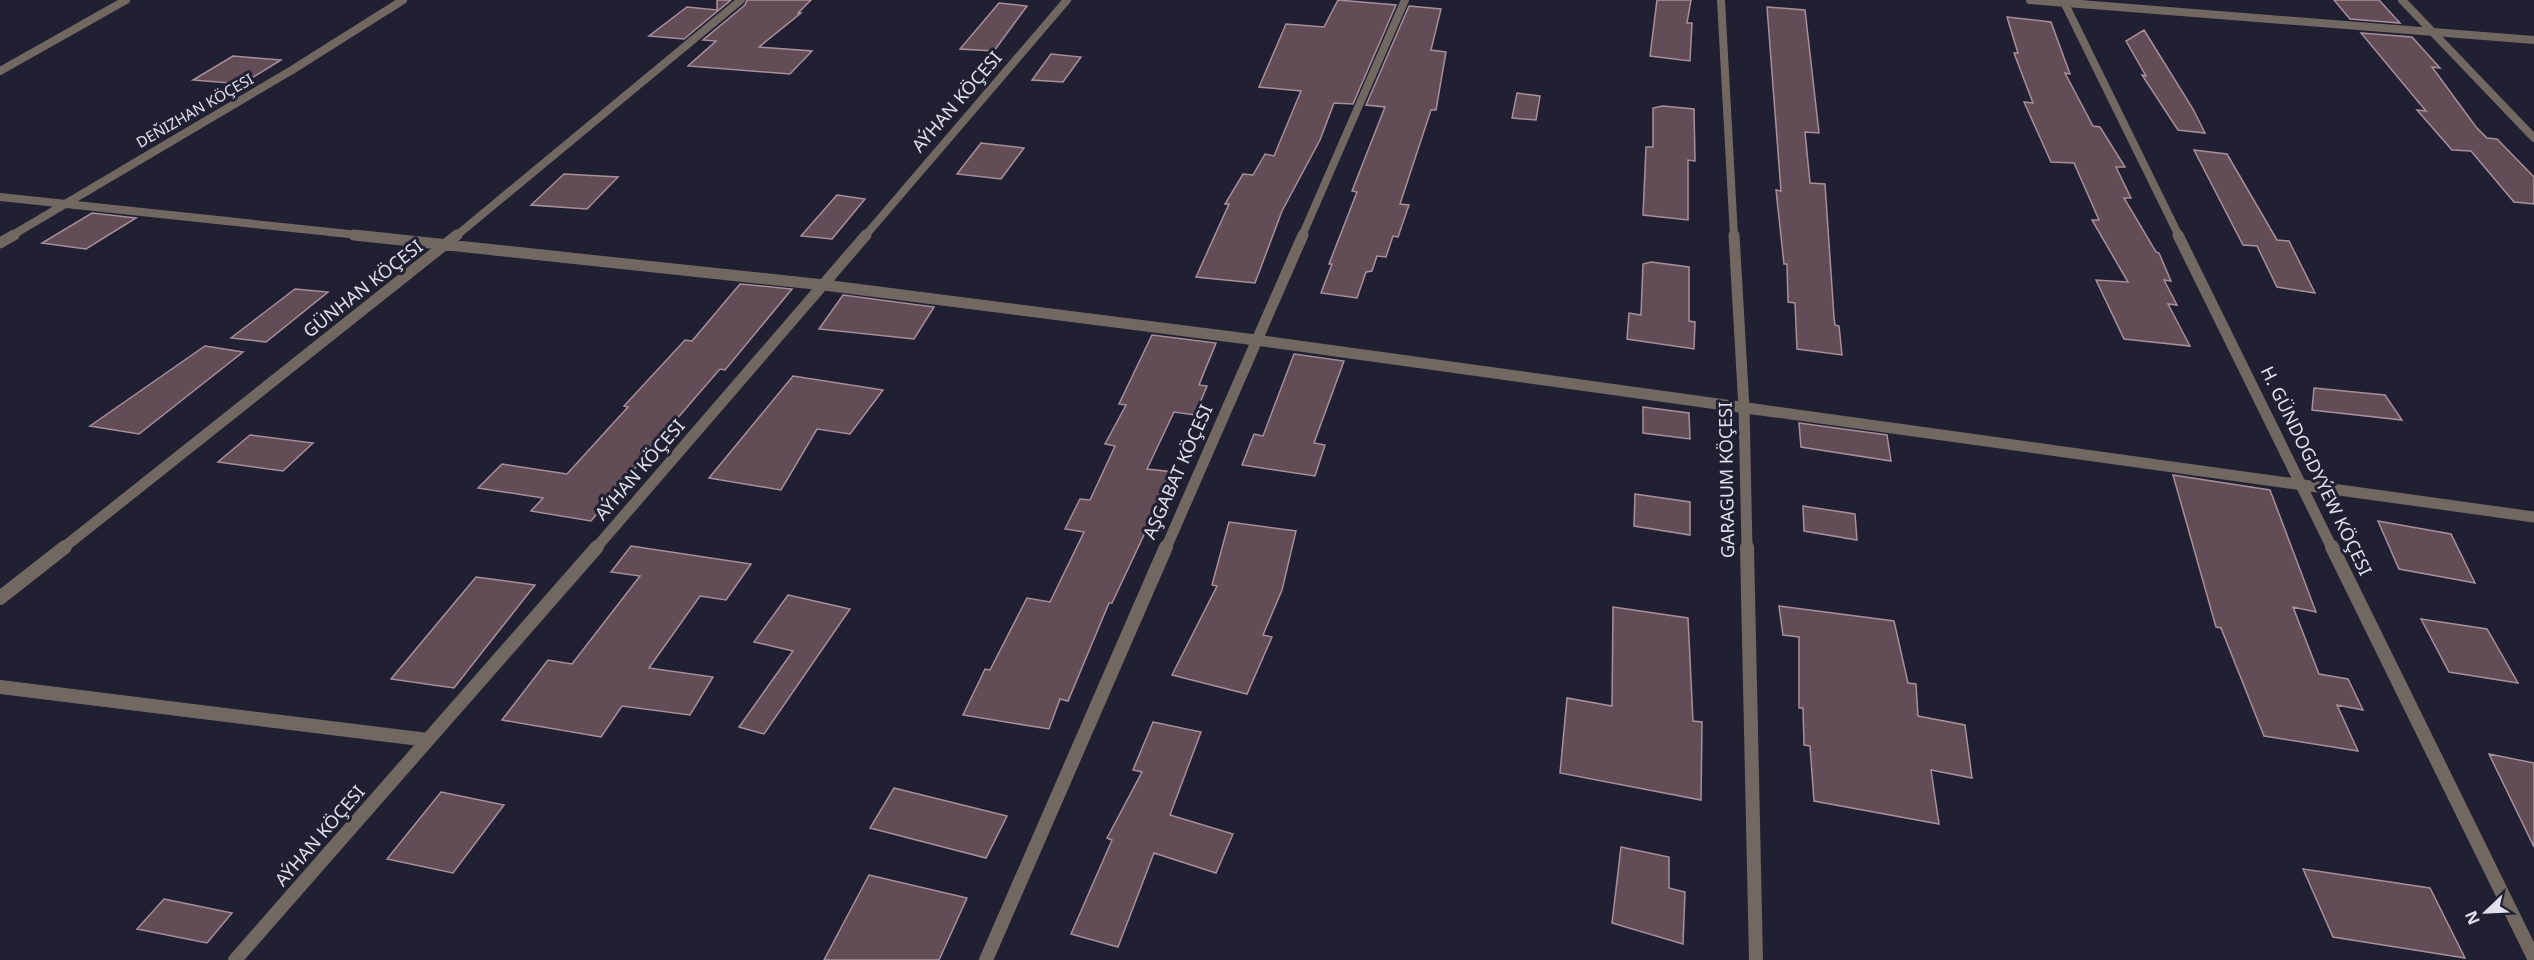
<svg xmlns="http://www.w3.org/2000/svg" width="2534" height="960" font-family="'Noto Sans',sans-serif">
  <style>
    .building { fill: #624c56; stroke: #a88f9a; stroke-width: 1.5 }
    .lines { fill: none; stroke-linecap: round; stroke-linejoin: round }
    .minor-far2 { stroke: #716861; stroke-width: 8 }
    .minor-far1 { stroke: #716861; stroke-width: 11 }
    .minor { stroke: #716861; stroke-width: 14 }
    .tertiary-far2 { stroke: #716861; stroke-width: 8 }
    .tertiary-far1 { stroke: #716861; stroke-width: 11 }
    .tertiary { stroke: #716861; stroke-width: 14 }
    .labels { text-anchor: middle; stroke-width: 6; stroke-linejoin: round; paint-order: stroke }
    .far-street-label { font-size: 15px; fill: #e0e1ed; stroke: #202032 }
    .street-label { font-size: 18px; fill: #e0e1ed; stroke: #202032 }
  </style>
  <rect width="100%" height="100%" fill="#202032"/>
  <path class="building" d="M717,0H731L684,39L649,36L687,7L717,10Z
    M747,0H811L798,13H801L759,47L812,51L790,74L688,66L716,41L703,40L745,5Z
    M1338,0L1396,5L1353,104L1334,103L1320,140L1282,211L1255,283L1196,277L1229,204H1225L1243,174L1253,175L1265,154L1274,156L1301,91L1259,87L1286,24L1324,27Z
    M1657,0H1691L1687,23H1692L1690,61L1650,56Z
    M2334,0H2379L2400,23L2350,19Z
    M999,3L1027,6L994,51L960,49Z
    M1409,6L1441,9L1431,50L1446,52L1436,110H1431L1400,204L1409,205L1398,237L1393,236L1386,257L1377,256L1372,271L1366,272L1357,298L1321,293L1332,264H1329L1357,192L1352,191L1385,107L1366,105Z
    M1767,7L1805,10L1819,133L1805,132L1810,183L1825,184L1834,317L1835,325L1839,326L1842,355L1797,349L1795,303L1788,302L1787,264H1784L1776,190L1781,191Z
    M2007,17L2051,22L2070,74L2065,73L2093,126L2100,127L2125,167H2116L2131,198H2124L2156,252L2159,253L2171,281L2164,280L2177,305L2168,304L2190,346L2124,339L2096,280L2128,282L2092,220H2099L2074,163L2051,162L2024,102L2033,103L2014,53H2018Z
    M2144,30L2193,109L2205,133L2178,130L2142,75L2146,76L2126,41Z
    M2361,33L2412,37L2440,68L2432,67L2476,127L2487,138L2497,139L2534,177V204L2514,202L2471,151L2452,150L2417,110L2426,111Z
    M1051,54L1081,57L1063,82L1032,80Z
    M233,56L281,60L242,84L193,80Z
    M1517,93L1540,96L1536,120L1512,118Z
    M1663,106L1694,109L1695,161L1688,160V220L1643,215L1646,147H1653V108Z
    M981,143L1024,148L1001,179L957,174Z
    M2194,150L2227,154L2277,240L2289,241L2315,293L2277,287L2257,246L2243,245Z
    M564,174L618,177L587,209L531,205Z
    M837,195L865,199L832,239L801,236Z
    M92,213L136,218L86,249L42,243Z
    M1651,262L1689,267V321L1695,322L1694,349L1627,339L1629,313L1641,315L1643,264Z
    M740,284L792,289L725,370L720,369L681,414L591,521L531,511L543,498L478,488L502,464L567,474L628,407L624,406L685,340L692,341Z
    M295,289L328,292L266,342L231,338Z
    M843,295L934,307L914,339L819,329Z
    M1152,335L1216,343L1199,385L1207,386L1195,415L1174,412L1147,469L1174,472L1162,503H1159L1112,603H1109L1068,701L1060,699L1049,729L963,715L985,669L990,670L1027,598L1050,602L1084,532L1065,529L1080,499L1090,500L1115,446L1105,444L1126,405L1119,404Z
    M205,346L243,352L139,434L90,426Z
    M1294,354L1344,361L1314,443L1325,445L1315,476L1242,465L1254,434L1263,436Z
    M793,376L883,390L850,434L817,429L781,490L709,478Z
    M2314,388L2385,395L2402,420L2312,410Z
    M1643,407L1689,413L1690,439L1643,433Z
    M1799,423L1887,435L1891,461L1801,447Z
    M250,435L313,443L283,471L218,462Z
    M2173,475L2270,490L2316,612L2293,607L2319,674L2348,679L2363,710L2337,705L2358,751L2264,736L2221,628L2216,627Z
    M1635,494L1690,502V535L1634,526Z
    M1803,506L1855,514L1857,540L1804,531Z
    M2378,521L2451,534L2475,583L2399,569Z
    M1229,522L1296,531L1282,590L1263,635L1272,637L1247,694L1172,675L1217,586L1212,585Z
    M631,546L751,564L726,600L700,596L649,668L713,677L690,715L622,706L601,737L502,720L548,660L572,664L640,576L611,572Z
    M476,577L535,585L454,688L391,679Z
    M788,595L850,609L764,734L739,727L793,651L754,642Z
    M1779,606L1894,621L1908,683L1916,684L1918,716L1965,725L1972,778L1931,770L1939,824L1814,801L1810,746L1804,745L1803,708H1799V637L1783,635Z
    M1613,607L1688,618L1693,721L1702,722L1701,800L1560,773L1567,698L1612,706Z
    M2421,619L2487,629L2518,683L2449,672Z
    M1153,722L1201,732L1170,815L1233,834L1216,873L1154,853L1118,947L1071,934L1112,840L1107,838L1142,772L1133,770Z
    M2489,754L2534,763V847Z
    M894,788L1007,816L986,858L870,828Z
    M441,792L504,805L453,873L387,859Z
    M1621,847L1669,857V888L1685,892L1683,944L1612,923Z
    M2303,869L2430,888L2465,958L2333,937Z
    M869,875L967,898L939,960H824Z
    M164,899L232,913L207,943L137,929Z"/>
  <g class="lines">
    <path class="minor-far2" d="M1721,0L1734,236
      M2063,0L2179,236
      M2402,0L2534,138
      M0,71L126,0
      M0,197L368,236
      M11,236L292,70L403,0
      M456,236L741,0
      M865,236L1067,0"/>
    <path class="minor-far1" d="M354,235L824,285L1256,340L2534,517
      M1734,235L1744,408L1747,548
      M2178,235L2332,548
      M0,243L14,235
      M63,548L457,235
      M596,548L866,235"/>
    <path class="minor" d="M1747,547L1756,960
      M2332,547L2534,958
      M0,598L65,547
      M0,687L428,740
      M235,960L597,547"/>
    <path class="tertiary-far2" d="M2030,0L2534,40
      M1302,236L1405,0"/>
    <path class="tertiary-far1" d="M1166,548L1303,235"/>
    <path class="tertiary" d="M986,960L1166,547"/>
  </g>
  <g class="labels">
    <g class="far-street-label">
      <text transform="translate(195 111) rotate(-30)" y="5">DEŇIZHAN KÖÇESI</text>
    </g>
    <g class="street-label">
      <text transform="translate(957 102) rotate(-49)" y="6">AÝHAN KÖÇESI</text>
      <text transform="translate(363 289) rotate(-38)" y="6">GÜNHAN KÖÇESI</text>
      <text transform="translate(640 470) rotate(-49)" y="6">AÝHAN KÖÇESI</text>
      <text transform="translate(2316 471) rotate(64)" y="6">H. GÜNDOGDYÝEW KÖÇESI</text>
      <text transform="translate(1178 472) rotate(-66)" y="6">AŞGABAT KÖÇESI</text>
      <text transform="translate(1727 480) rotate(-91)" y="6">GARAGUM KÖÇESI</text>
      <text transform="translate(320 836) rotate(-49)" y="6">AÝHAN KÖÇESI</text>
    </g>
  </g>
  <g transform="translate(2486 912) rotate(247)" stroke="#202032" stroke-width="4.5" paint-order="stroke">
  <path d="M0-4.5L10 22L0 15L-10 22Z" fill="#e0e1ed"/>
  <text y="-9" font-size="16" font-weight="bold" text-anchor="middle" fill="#e0e1ed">N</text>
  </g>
</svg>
